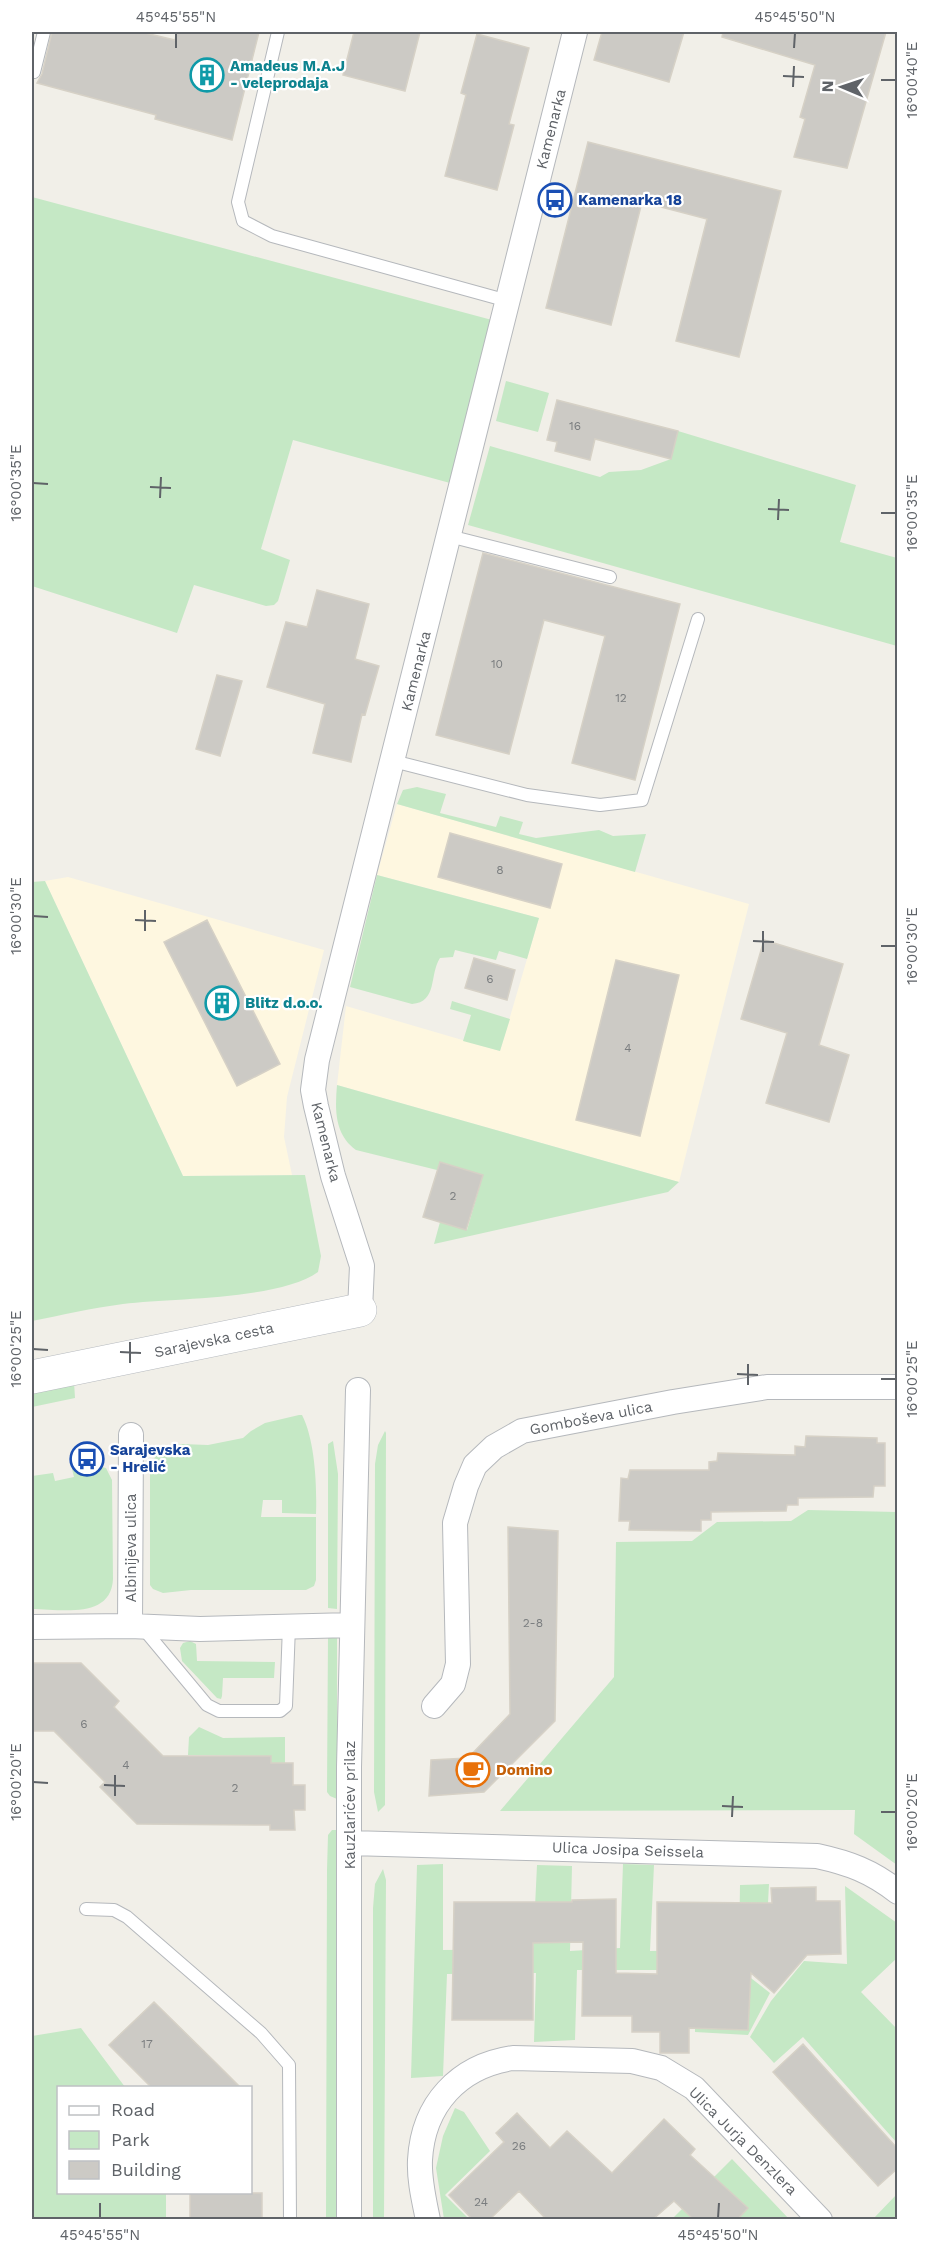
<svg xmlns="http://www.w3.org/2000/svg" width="929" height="2251" font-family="'Work Sans',sans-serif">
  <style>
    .commercial { fill: #fef7e0 }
    .green { fill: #c5e8c5 }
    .building { fill: #cccac5; stroke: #d6d1c6; stroke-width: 1.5 }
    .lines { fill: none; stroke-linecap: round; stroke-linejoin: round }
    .service-casing { stroke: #b5b8bc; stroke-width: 14 }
    .minor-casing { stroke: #b5b8bc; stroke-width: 26 }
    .secondary-casing { stroke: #b6babf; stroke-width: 34 }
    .service { stroke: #fff; stroke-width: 12 }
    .minor { stroke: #fff; stroke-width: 24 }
    .secondary { stroke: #fff; stroke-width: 33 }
    .ticks { fill: none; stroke: #5f6368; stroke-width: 2 }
    .labels { text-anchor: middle; stroke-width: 4.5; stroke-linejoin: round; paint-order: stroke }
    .number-label { font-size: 12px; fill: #7a7d7f }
    .culture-label { font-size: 15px; font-weight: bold; fill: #0d838f; stroke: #fff; text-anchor: start }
    .street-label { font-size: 15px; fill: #5f6368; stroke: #fff }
    .transit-label { font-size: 15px; font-weight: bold; fill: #164399; stroke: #fff; text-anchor: start }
    .food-label { font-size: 15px; font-weight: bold; fill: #c56008; stroke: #fff; text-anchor: start }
    .neatline { fill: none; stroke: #5f6368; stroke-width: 2 }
    .ticks-label { font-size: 15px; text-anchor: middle; fill: #5f6368 }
  </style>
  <rect width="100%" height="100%" fill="#f1efe8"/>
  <path class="commercial" d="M397,804L749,904L679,1182L337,1085L346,1006L500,1051L539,918L377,875Z
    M68,877L324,950L287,1097L284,1137L292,1175L183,1176L45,881Z"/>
  <path class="green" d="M32,197L492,320L450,483L293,440L261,549L290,560L278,601L274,605L266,606L194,585L177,633L32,586Z
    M506,381L549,393L538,432L496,421Z
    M678,431L856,485L840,542L897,558V646L468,525L490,446L600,477L609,472L641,470L671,459Z
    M417,787L446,794L440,813L496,827L500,816L523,822L519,834L536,838L599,830L613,836L646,834L635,872L397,804L403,790Z
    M377,875L539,918L527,959L499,951L496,960L455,950L453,957L440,958C429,975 438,1002 412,1004L350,987Z
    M45,881L183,1176L305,1175L321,1256L318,1272C279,1300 172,1298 123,1304C92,1308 62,1315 32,1321V882Z
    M452,1001L510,1019L500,1051L463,1041L471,1015L450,1009Z
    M337,1085L679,1182L668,1192L434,1244L440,1222L467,1230L483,1175L440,1162L437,1170L356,1150C334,1134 335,1109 337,1085Z
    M74,1382L75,1398L32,1407V1393Z
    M299,1415H302C315,1440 317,1486 316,1514L282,1513V1500H263L261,1517H316V1580L314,1586L306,1590H191L163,1593L153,1589L150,1585V1473L155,1457L169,1446L182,1444L208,1445L243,1438L251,1431L265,1423Z
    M385,1431L386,1433L385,1805L378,1812L374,1792L375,1464L378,1445Z
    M333,1441L338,1474L337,1609L328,1608V1444Z
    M93,1465L106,1468L112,1480L113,1579C111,1620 60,1609 32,1609V1476L53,1473L55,1481L74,1477L72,1469Z
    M808,1510L897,1512V1865L854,1834L855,1810L500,1811L614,1677L616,1542L692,1541L717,1522L791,1521Z
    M328,1636H337V1799L330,1796L327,1792Z
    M190,1641L196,1644L197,1661L275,1662L274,1678H223L222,1696L221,1699L217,1698L182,1661L180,1648L183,1643Z
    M199,1727L223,1738L285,1737V1763H271L270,1756L188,1755L189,1737Z
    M332,1830H336V2219L326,2220L327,1870L328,1835Z
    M443,1864V1950L533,1949L537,1865L572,1866L570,1951L620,1948L623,1864L654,1865L650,1951L739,1950L740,1885L769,1884L766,1942L733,1964L770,1993L748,2035L695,2032V1999L681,1970H577L575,2040L534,2042L536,1973L447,1974L443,2076L411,2078L417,1865Z
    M383,1869L386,1880L384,2219L373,2220V1908L375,1884Z
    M845,1886L897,1923V1958L861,1992L897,2029V2143L803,2037L774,2063L750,2037L771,2001L804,1961L847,1964Z
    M81,2028L125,2087L58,2088V2192L166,2193V2219H32V2036Z
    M455,2108L464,2112L490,2151L445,2195L469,2219H444L436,2168L443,2136Z
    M732,2159L789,2219L671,2220Z
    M897,2194V2219H873Z"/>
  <path class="building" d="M52,32H141L175,40L177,32H259L232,140L155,119L156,115L37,83L42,74Z
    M354,32H420L405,91L343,75Z
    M602,32H684L669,82L594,60Z
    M723,32H886L847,168L794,157L805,119L800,117L815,65L722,37Z
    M477,34L529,48L509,124L514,125L497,190L445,176L466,95L461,93Z
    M588,142L781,191L739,357L676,341L707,219L642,202L611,325L546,308Z
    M557,400L678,431L671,459L595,439L590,460L555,451L557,442L547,440Z
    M483,553L680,604L635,780L572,763L605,636L544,620L509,754L436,735Z
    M317,590L369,604L355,659L379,666L365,715L362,714L351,762L313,753L325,704L267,687L286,622L307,627Z
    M217,675L242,681L220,756L196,749Z
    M450,833L562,864L550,908L438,877Z
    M207,920L280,1064L237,1086L164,942Z
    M764,940L843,964L819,1045L849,1055L829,1122L766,1103L787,1033L741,1019Z
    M474,958L515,970L507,1000L465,988Z
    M616,960L679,975L640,1136L576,1120Z
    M440,1162L483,1175L466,1230L423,1217Z
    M806,1436L877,1438V1443H885V1486H874L873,1497L798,1498V1505H787L786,1511L711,1512V1520H701V1531L629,1530L630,1521H619L621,1478L628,1479L630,1470H709V1462L717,1461L718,1453L795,1455V1446L805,1447Z
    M508,1527L558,1531L555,1721L484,1792L429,1796L431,1760L468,1758L510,1714Z
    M32,1663H81L119,1701L114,1707L163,1756H271V1763H293V1785H305V1810H294L295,1830H270V1825L137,1824L100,1787L105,1782L54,1731H32Z
    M816,1887V1901H840L841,1954L807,1955L774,1993L751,1973L748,2030L689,2028V2053H660V2032H632V2016H582L583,1942L533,1943V2020H452L454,1902H572V1900L616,1899V1973L657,1974V1902L772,1903L771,1888Z
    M154,2002L216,2063L241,2088H152L109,2045Z
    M803,2044L897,2148V2169L878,2186L773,2072Z
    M517,2113L550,2148L567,2131L612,2173L664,2119L695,2149L690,2155L748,2208L737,2220H694L674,2201L652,2220H547L519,2191L489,2220H473L449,2195L504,2142L496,2133Z
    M190,2193H262V2220H190Z"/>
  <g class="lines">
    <g class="service-casing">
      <path id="service" d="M278,32L238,202L243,221L272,236L508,301
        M34,72L44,32
        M449,536L610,577
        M393,761L527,795L600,805L642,800L698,619
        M142,1627L207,1705L219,1711H280L286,1706L289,1626
        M86,1909L114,1910L127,1917L261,2033L289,2065L290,2220"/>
    </g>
    <g class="minor-casing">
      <path id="minor" d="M360,1310L362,1266L333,1176L316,1106L313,1090L317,1060L575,32
        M130,1626L200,1629L352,1625
        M32,1627L130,1626L131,1435
        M434,1706L453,1684L458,1664L455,1523L466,1486L475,1465L494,1447L522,1431L673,1402L767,1387H898
        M350,1843L817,1856C849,1863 871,1871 898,1892
        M349,2220V1767L358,1390
        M428,2220C424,2200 419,2180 420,2160C423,2104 459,2066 513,2058L632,2061L661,2068L694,2088L820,2220"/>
    </g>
    <g class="secondary-casing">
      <path id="secondary" d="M32,1377L360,1310"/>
    </g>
    <use href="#service" class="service"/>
    <use href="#minor" class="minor"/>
    <use href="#secondary" class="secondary"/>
  </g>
  <path class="ticks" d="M176,48V33M794,48L795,33M783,76L804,77M881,80H896M793,87L794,66M33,483L48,484M150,487L171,488M160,498L161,477M768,509L789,510M881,513H896M778,520L779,499M33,916L48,917M135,920L156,921M145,931V910M753,941L774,942M881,946H896M763,952V931M33,1349L48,1350M120,1352L141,1353M130,1363V1342M737,1374L758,1375M881,1379H896M748,1385V1364M33,1782L48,1783M104,1785L125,1786M115,1796V1775M722,1806L743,1807M881,1812H896M732,1817L733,1796M100,2218V2203M718,2218L719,2203"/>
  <defs>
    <g id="building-ring" transform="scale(1.725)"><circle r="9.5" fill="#fff" stroke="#0f9aa8" stroke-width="1.5"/><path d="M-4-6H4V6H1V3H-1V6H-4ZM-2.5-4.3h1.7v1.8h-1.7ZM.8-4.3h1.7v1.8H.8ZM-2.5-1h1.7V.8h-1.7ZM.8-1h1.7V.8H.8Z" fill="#0f9aa8"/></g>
    <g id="bus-ring" transform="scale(1.725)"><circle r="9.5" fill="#fff" stroke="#1a4fb4" stroke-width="1.5"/><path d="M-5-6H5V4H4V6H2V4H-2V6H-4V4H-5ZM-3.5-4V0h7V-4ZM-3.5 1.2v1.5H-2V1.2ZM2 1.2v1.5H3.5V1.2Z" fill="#1a4fb4"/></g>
    <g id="cafe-ring" transform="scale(1.725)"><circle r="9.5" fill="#fff" stroke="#e8710a" stroke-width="1.5"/><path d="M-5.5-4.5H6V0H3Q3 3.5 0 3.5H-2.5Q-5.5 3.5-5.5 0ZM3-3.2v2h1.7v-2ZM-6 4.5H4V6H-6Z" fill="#e8710a"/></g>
  </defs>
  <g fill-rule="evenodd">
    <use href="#building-ring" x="207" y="75"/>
    <use href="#bus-ring" x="555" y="200"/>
    <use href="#building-ring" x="222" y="1003"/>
    <use href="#bus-ring" x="87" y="1459"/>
    <use href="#cafe-ring" x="473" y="1770"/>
  </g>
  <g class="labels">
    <g class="number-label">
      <text x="575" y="430">16</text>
      <text x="497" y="668">10</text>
      <text x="621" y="702">12</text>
      <text x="500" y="874">8</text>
      <text x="490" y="983">6</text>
      <text x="628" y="1052">4</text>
      <text x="453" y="1200">2</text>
      <text x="533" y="1627">2-8</text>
      <text x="84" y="1728">6</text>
      <text x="126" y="1769">4</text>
      <text x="235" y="1792">2</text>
      <text x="147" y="2048">17</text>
      <text x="519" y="2150">26</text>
      <text x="481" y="2206">24</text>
    </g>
    <g class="culture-label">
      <text x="230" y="71">Amadeus M.A.J<tspan x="230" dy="17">- veleprodaja</tspan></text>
      <text x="245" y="1008">Blitz d.o.o.</text>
    </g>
    <g class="street-label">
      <text transform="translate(551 129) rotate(-76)" y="5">Kamenarka</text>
      <text transform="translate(416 671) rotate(-76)" y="5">Kamenarka</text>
      <text transform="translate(326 1142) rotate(76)" y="5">Kamenarka</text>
      <text transform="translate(214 1340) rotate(-12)" y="5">Sarajevska cesta</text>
      <text transform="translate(591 1418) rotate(-11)" y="5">Gomboševa ulica</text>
      <text transform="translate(131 1548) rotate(-90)" y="5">Albinijeva ulica</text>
      <text transform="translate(350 1805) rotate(-90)" y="5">Kauzlarićev prilaz</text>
      <text transform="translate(628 1850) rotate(2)" y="5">Ulica Josipa Seissela</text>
      <text transform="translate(743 2141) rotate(45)" y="5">Ulica Jurja Denzlera</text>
    </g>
    <g class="transit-label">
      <text x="578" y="205">Kamenarka 18</text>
      <text x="110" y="1455">Sarajevska<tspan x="110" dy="17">- Hrelić</tspan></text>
    </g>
    <g class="food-label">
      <text x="496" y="1775">Domino</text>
    </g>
  </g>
  <rect width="929" height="2251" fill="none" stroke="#ffffff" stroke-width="66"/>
  <rect x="57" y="2086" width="195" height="108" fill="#ffffff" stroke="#bfc1c3" stroke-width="1.5"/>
  <rect x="69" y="2106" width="30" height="9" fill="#ffffff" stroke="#bfc1c3" stroke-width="1.5"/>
  <text x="111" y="2116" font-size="18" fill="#5f6368">Road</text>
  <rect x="69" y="2131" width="30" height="18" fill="#c5e8c5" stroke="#bfc1c3" stroke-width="1.5"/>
  <text x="111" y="2146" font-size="18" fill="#5f6368">Park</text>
  <rect x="69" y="2161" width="30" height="18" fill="#cccac5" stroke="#bfc1c3" stroke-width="1.5"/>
  <text x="111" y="2176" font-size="18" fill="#5f6368">Building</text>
  <g transform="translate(842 87) rotate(272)" stroke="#ffffff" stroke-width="4.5" paint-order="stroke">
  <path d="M0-4.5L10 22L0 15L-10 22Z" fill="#5f6368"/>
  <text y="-9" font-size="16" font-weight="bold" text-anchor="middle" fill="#5f6368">N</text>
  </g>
  <rect x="33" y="33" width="863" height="2185" class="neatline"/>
  <g class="ticks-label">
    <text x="176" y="22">45°45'55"N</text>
    <text x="795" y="22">45°45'50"N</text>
    <text transform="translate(912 80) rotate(-90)" y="5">16°00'40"E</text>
    <text transform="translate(16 483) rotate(-90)" y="5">16°00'35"E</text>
    <text transform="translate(912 513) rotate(-90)" y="5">16°00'35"E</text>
    <text transform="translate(16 916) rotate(-90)" y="5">16°00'30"E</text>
    <text transform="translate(912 946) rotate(-90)" y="5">16°00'30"E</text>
    <text transform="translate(16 1349) rotate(-90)" y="5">16°00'25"E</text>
    <text transform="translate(912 1379) rotate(-90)" y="5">16°00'25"E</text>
    <text transform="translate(16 1782) rotate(-90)" y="5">16°00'20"E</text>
    <text transform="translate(912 1812) rotate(-90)" y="5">16°00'20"E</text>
    <text x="100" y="2240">45°45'55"N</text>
    <text x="718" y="2240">45°45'50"N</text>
  </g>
</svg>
